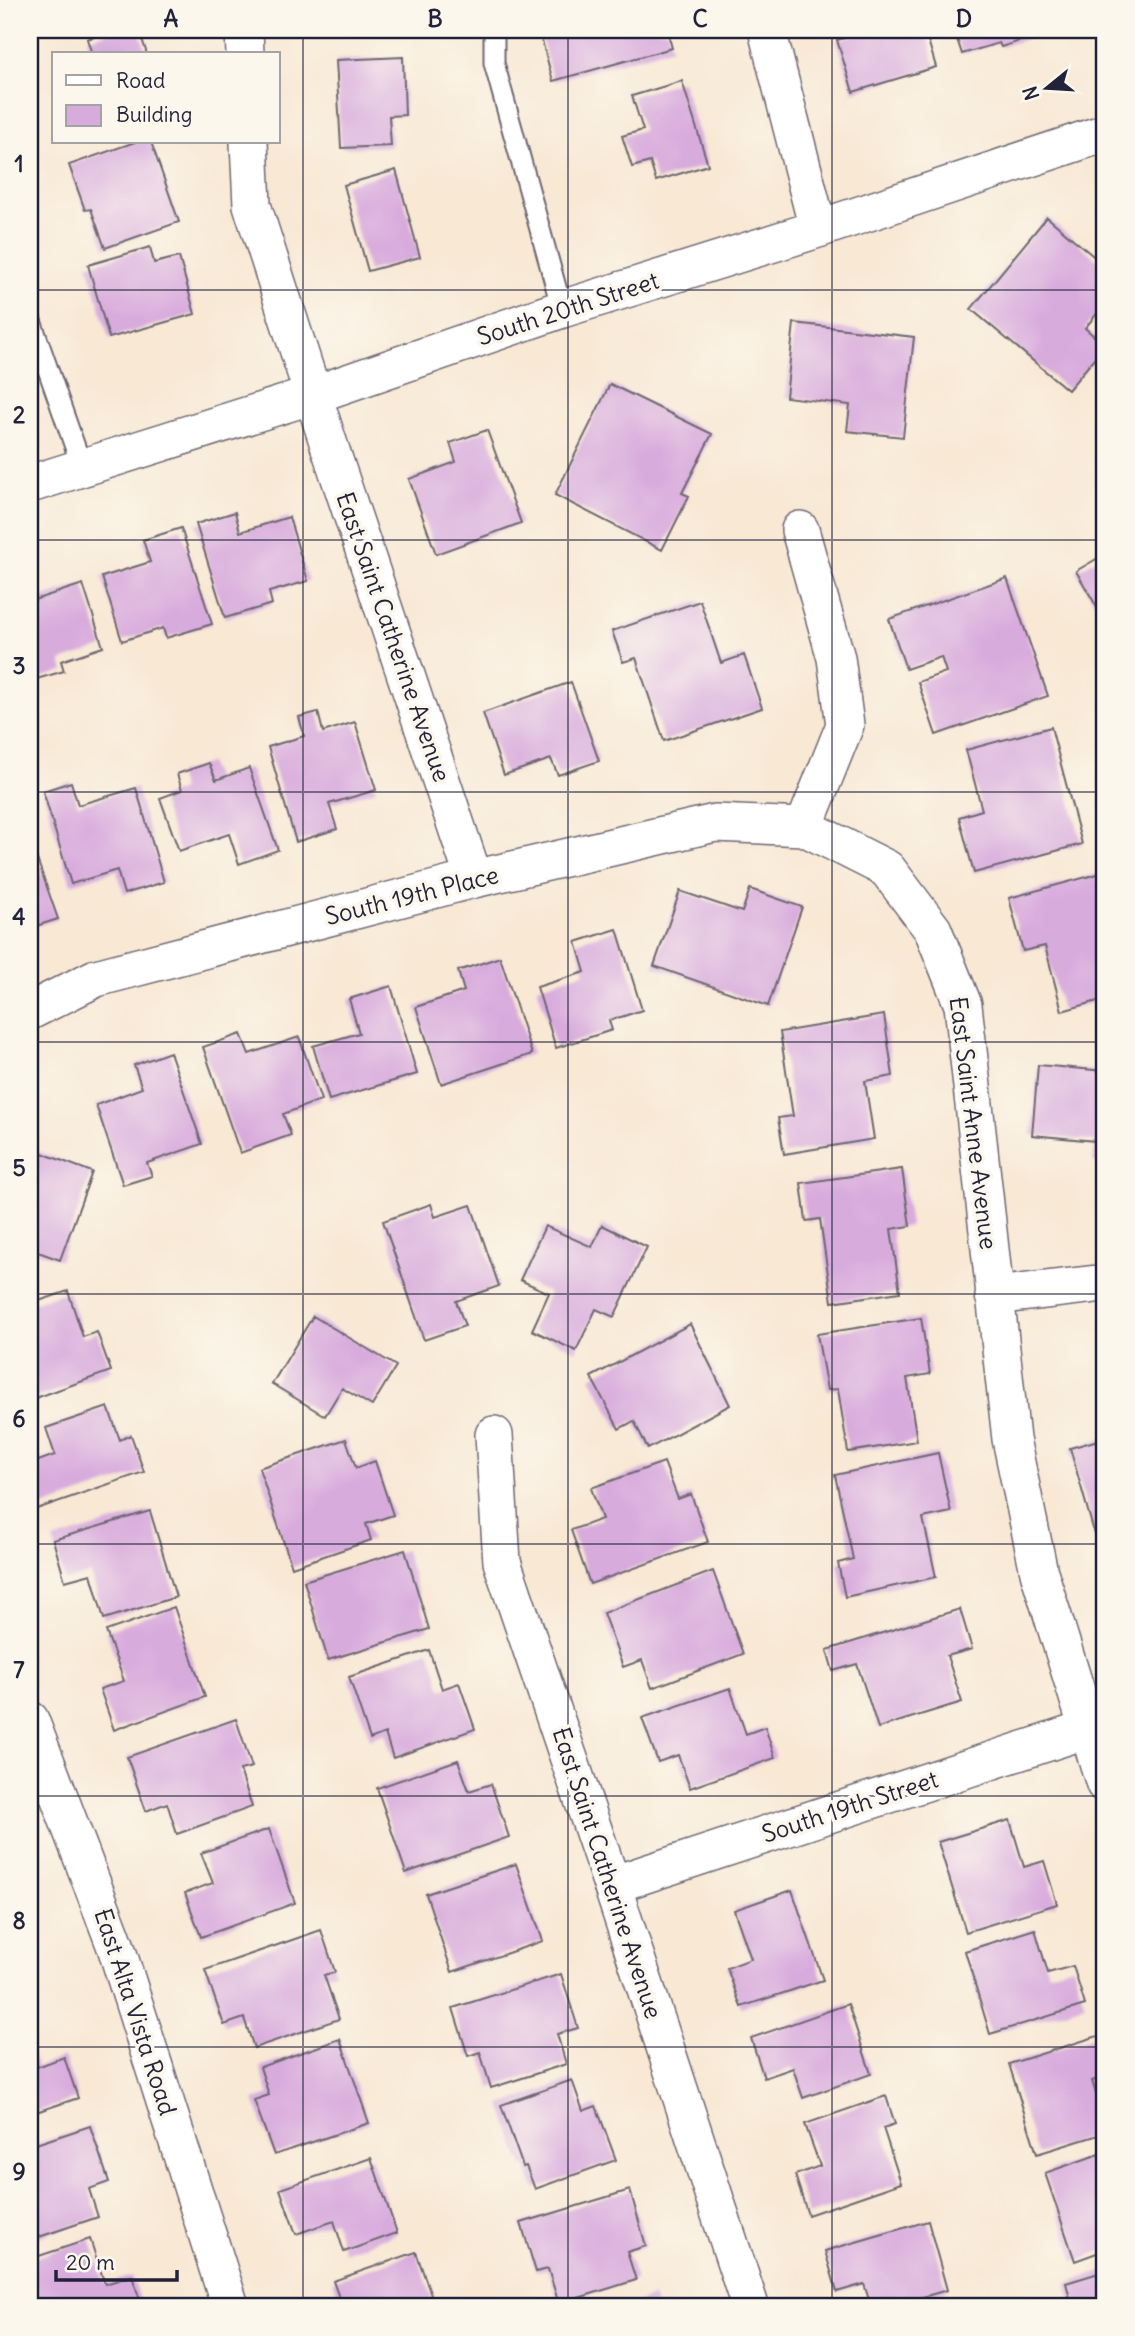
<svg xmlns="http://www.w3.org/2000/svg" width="1135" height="2336" font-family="Delius,sans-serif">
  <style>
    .building { fill: #d8abdd }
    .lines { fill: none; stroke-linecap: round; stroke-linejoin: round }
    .lane-casing { stroke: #6d6771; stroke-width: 23 }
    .street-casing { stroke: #6d6771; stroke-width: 40 }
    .lane { stroke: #fff; stroke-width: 19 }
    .street { stroke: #fff; stroke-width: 37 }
    .grid { fill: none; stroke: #22223b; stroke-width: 2; stroke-opacity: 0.55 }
    .labels { text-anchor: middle; stroke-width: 7; stroke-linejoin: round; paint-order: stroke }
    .street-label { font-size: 24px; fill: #22223b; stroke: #fbf7ec }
    .neatline { fill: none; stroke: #22223b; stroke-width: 2.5 }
    .grid-label { font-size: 23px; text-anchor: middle; font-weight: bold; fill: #22223b }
  </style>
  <rect width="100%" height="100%" fill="#fbf7ec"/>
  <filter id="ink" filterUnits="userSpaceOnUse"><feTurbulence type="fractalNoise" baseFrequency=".0143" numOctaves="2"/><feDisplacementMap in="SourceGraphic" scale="14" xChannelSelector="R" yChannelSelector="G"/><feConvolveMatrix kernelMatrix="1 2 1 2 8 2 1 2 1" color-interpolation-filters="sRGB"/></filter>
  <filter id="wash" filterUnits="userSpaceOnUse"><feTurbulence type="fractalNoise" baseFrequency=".00686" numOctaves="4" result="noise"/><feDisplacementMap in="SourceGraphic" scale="28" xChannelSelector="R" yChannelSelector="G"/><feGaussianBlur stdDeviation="1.57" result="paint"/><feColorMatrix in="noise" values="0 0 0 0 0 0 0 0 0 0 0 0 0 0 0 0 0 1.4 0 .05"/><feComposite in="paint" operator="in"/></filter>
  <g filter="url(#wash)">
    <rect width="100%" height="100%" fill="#f8e8d4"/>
    <g id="blocks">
      <path class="building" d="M114,30H139L147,54H92L87,39Z
        M539,30H667L672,48L553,81Z
        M872,30H925L936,67L853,92L837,40Z
        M954,30H1047L1048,32L1001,47L999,43L962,54Z
        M403,57L405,115L389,116L391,146L341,148L336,60Z
        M682,81L708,165L656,181L650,162L632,167L622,136L643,130L632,96Z
        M135,142H151L179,222L105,248L91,209L85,210L69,165Z
        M396,170L420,257L368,271L344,185Z
        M1047,217L1105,266V304L1085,328L1105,346L1068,390L971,309Z
        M150,247L154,263L179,257L195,314L109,338L88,265Z
        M794,323L914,337L903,437L847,431L850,405L786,397Z
        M610,384L712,434L682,493L689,496L662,550L555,495Z
        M487,430L521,523L436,554L409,479L456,462L450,443Z
        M235,512L240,532L289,517L308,581L269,592L272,604L225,618L196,524Z
        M181,528L212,624L166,638L163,628L122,641L102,577L150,562L143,540Z
        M1105,554V621L1076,571Z
        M1007,578L1048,696L936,735L918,682L946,672L941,657L906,669L889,619Z
        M83,584L103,647L61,661L64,671L30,681V589L34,600Z
        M700,601L721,663L744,655L762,708L664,741L636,658L623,662L612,631Z
        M571,682L599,761L558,775L551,759L504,775L483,713Z
        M318,712L323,732L355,722L376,790L329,804L337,829L296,842L268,747L304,736L299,717Z
        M1051,727L1082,844L974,873L959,817L982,810L966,750Z
        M209,763L216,780L249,768L278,850L239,864L229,834L179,851L160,798L182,790L177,774Z
        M71,782L78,805L136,788L164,882L124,894L117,870L71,884L43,791Z
        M30,839L58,919L30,928Z
        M1105,872V999L1062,1011L1045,946L1023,951L1009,898Z
        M750,889L802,907L768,1006L654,966L680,891L742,912Z
        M617,929L642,1010L609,1021L612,1030L556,1048L537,987L585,972L576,942Z
        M500,957L532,1054L441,1084L416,1007L464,991L458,971Z
        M391,986L417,1074L329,1100L313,1046L359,1033L349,999Z
        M884,1015L893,1076L865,1081L874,1139L784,1154L778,1118L793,1116L780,1032Z
        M241,1034L249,1054L299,1037L321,1100L283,1114L291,1135L240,1153L203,1047Z
        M170,1052L202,1144L147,1163L152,1176L123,1185L96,1105L142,1088L134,1065Z
        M1038,1065L1105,1071V1163L1093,1162L1095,1141L1032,1135Z
        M34,1150L92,1172L60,1260L30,1249V1162Z
        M902,1169L910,1226L891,1229L900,1292L832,1302L820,1219L806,1221L801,1183Z
        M431,1204L435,1217L471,1205L499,1286L456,1301L465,1326L424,1340L383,1221Z
        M602,1225L647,1247L614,1317L596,1309L576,1351L532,1330L549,1293L520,1280L545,1226L592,1247Z
        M68,1291L83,1337L97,1332L111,1371L30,1400V1304Z
        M313,1316L396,1366L372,1406L342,1388L325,1416L272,1384Z
        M921,1318L930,1374L907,1378L917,1441L848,1452L838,1389L827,1390L817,1334Z
        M690,1324L730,1405L648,1449L634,1421L619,1429L591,1377Z
        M108,1407L120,1440L131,1435L144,1472L34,1510L30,1496V1464L55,1455L46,1428Z
        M1105,1438V1536L1096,1539L1070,1448Z
        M346,1439L356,1468L375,1461L393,1515L366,1524L371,1540L292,1567L259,1468Z
        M938,1453L951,1512L923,1518L936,1577L845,1597L838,1563L853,1559L835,1475Z
        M664,1462L678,1499L691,1494L708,1542L590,1584L571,1530L602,1519L591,1488Z
        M150,1511L176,1597L104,1619L91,1574L65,1581L53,1540Z
        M405,1550L429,1629L328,1660L304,1581Z
        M713,1571L743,1654L652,1688L642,1660L623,1667L603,1613Z
        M174,1607L205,1697L114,1730L100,1689L124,1681L106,1631Z
        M960,1609L972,1649L947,1656L962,1702L878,1728L857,1664L833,1671L827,1650Z
        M429,1650L442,1689L459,1683L475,1729L393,1758L385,1733L370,1739L349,1677Z
        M730,1688L746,1734L765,1727L775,1758L690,1788L678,1755L658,1762L642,1718Z
        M236,1719L252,1767L240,1770L252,1807L177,1834L167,1803L146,1811L127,1757Z
        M458,1760L469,1791L491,1784L509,1837L406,1873L377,1788Z
        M1010,1820L1024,1867L1044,1861L1057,1904L966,1932L938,1842Z
        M269,1829L295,1903L201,1937L185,1893L213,1883L201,1853Z
        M516,1864L543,1941L452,1972L426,1894Z
        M792,1890L823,1980L741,2007L727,1968L751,1959L734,1910Z
        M1035,1929L1048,1973L1073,1966L1085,2005L990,2034L965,1951Z
        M321,1930L335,1972L324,1975L339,2019L254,2048L244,2018L224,2025L205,1970Z
        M561,1974L578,2028L557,2034L566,2064L491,2088L480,2052L468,2056L453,2008Z
        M848,2004L871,2074L803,2098L793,2068L764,2078L751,2038Z
        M1101,2035L1105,2047V2077L1092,2081L1105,2122V2133L1037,2154L1009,2064Z
        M340,2039L369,2123L274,2155L254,2100L269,2095L260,2067Z
        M30,2046L37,2067L64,2057L78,2098L30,2114Z
        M572,2080L583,2111L596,2106L616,2160L535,2189L526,2166L523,2167L501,2105Z
        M886,2096L895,2124L883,2128L901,2183L808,2215L795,2175L820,2166L805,2124Z
        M90,2126L109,2182L89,2189L98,2217L30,2240V2146Z
        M1105,2152V2250L1075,2261L1045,2173Z
        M371,2158L397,2233L344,2252L334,2221L296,2234L280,2189Z
        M630,2190L646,2246L627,2252L636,2280L559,2304L548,2269L536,2272L521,2223Z
        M928,2221L947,2290L892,2306H871L864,2284L837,2292L825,2251Z
        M90,2239L105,2284L132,2276L142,2306H30V2259Z
        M416,2252L435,2306H342L333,2281Z
        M1105,2271V2306H1072L1066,2283Z
        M653,2297L656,2306H627Z"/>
    </g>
  </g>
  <g filter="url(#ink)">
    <use href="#blocks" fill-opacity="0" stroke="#6d6771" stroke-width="2"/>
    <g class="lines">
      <g class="lane-casing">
        <path id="lane" d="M494,30V63L562,309
          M30,318L82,467"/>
      </g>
      <g class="street-casing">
        <path id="street" d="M244,30L245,54
          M767,30L818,229
          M249,142L252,205L330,448L474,879
          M30,484L313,395L562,309L818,229L1105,133
          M800,530L836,658L845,725L804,827
          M30,1011L96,978L474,879L715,823L804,827L887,869L933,930L963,1005L1011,1439L1039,1572L1105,1784
          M994,1296L1105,1283
          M494,1435L502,1562L612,1885L750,2306
          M30,1720L116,1947L230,2306
          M612,1885L1088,1729"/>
      </g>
      <use href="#lane" class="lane"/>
      <use href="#street" class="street"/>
    </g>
  </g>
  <path class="grid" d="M303,30V2306M568,30V2306M832,30V2306M30,290H1105M30,540H1105M30,792H1105M30,1042H1105M30,1294H1105M30,1544H1105M30,1796H1105M30,2047H1105"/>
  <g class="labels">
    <g class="street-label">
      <text transform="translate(568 309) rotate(-18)" y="8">South 20th Street</text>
      <text transform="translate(393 637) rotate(71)" y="8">East Saint Catherine Avenue</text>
      <text transform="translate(412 896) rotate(-14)" y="8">South 19th Place</text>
      <text transform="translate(973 1123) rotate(83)" y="8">East Saint Anne Avenue</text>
      <text transform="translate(850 1807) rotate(-18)" y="8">South 19th Street</text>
      <text transform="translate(607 1873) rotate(72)" y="8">East Saint Catherine Avenue</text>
      <text transform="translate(135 2012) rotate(72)" y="8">East Alta Vista Road</text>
    </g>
  </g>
  <rect width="1135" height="2336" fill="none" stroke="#fbf7ec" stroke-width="77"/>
  <rect x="52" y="52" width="228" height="91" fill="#fbf7ec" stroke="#a4a2a5" stroke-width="2"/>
  <rect x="66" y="75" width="35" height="10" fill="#ffffff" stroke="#a4a2a5" stroke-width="2"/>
  <text x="116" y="88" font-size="21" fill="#22223b">Road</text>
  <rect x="66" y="105" width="35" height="21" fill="#d8abdd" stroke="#a4a2a5" stroke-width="2"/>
  <text x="116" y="122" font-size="21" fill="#22223b">Building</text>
  <g transform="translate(1047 88) rotate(252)" stroke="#fbf7ec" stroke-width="5" paint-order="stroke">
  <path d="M0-5L12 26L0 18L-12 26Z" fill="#22223b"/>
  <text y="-10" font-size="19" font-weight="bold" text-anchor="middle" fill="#22223b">N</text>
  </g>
  <path d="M56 2270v10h121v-10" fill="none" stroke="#22223b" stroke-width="3.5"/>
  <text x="66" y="2270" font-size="21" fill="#22223b" stroke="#fbf7ec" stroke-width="5" paint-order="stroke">20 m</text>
  <rect x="38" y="38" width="1058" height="2260" class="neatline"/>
  <g class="grid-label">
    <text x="171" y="27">A</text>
    <text x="435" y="27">B</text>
    <text x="700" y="27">C</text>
    <text x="964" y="27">D</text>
    <text x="19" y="172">1</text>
    <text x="19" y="423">2</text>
    <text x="19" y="674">3</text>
    <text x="19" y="925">4</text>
    <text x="19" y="1176">5</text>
    <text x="19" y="1427">6</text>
    <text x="19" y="1678">7</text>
    <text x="19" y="1929">8</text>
    <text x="19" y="2180">9</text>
  </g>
</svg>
